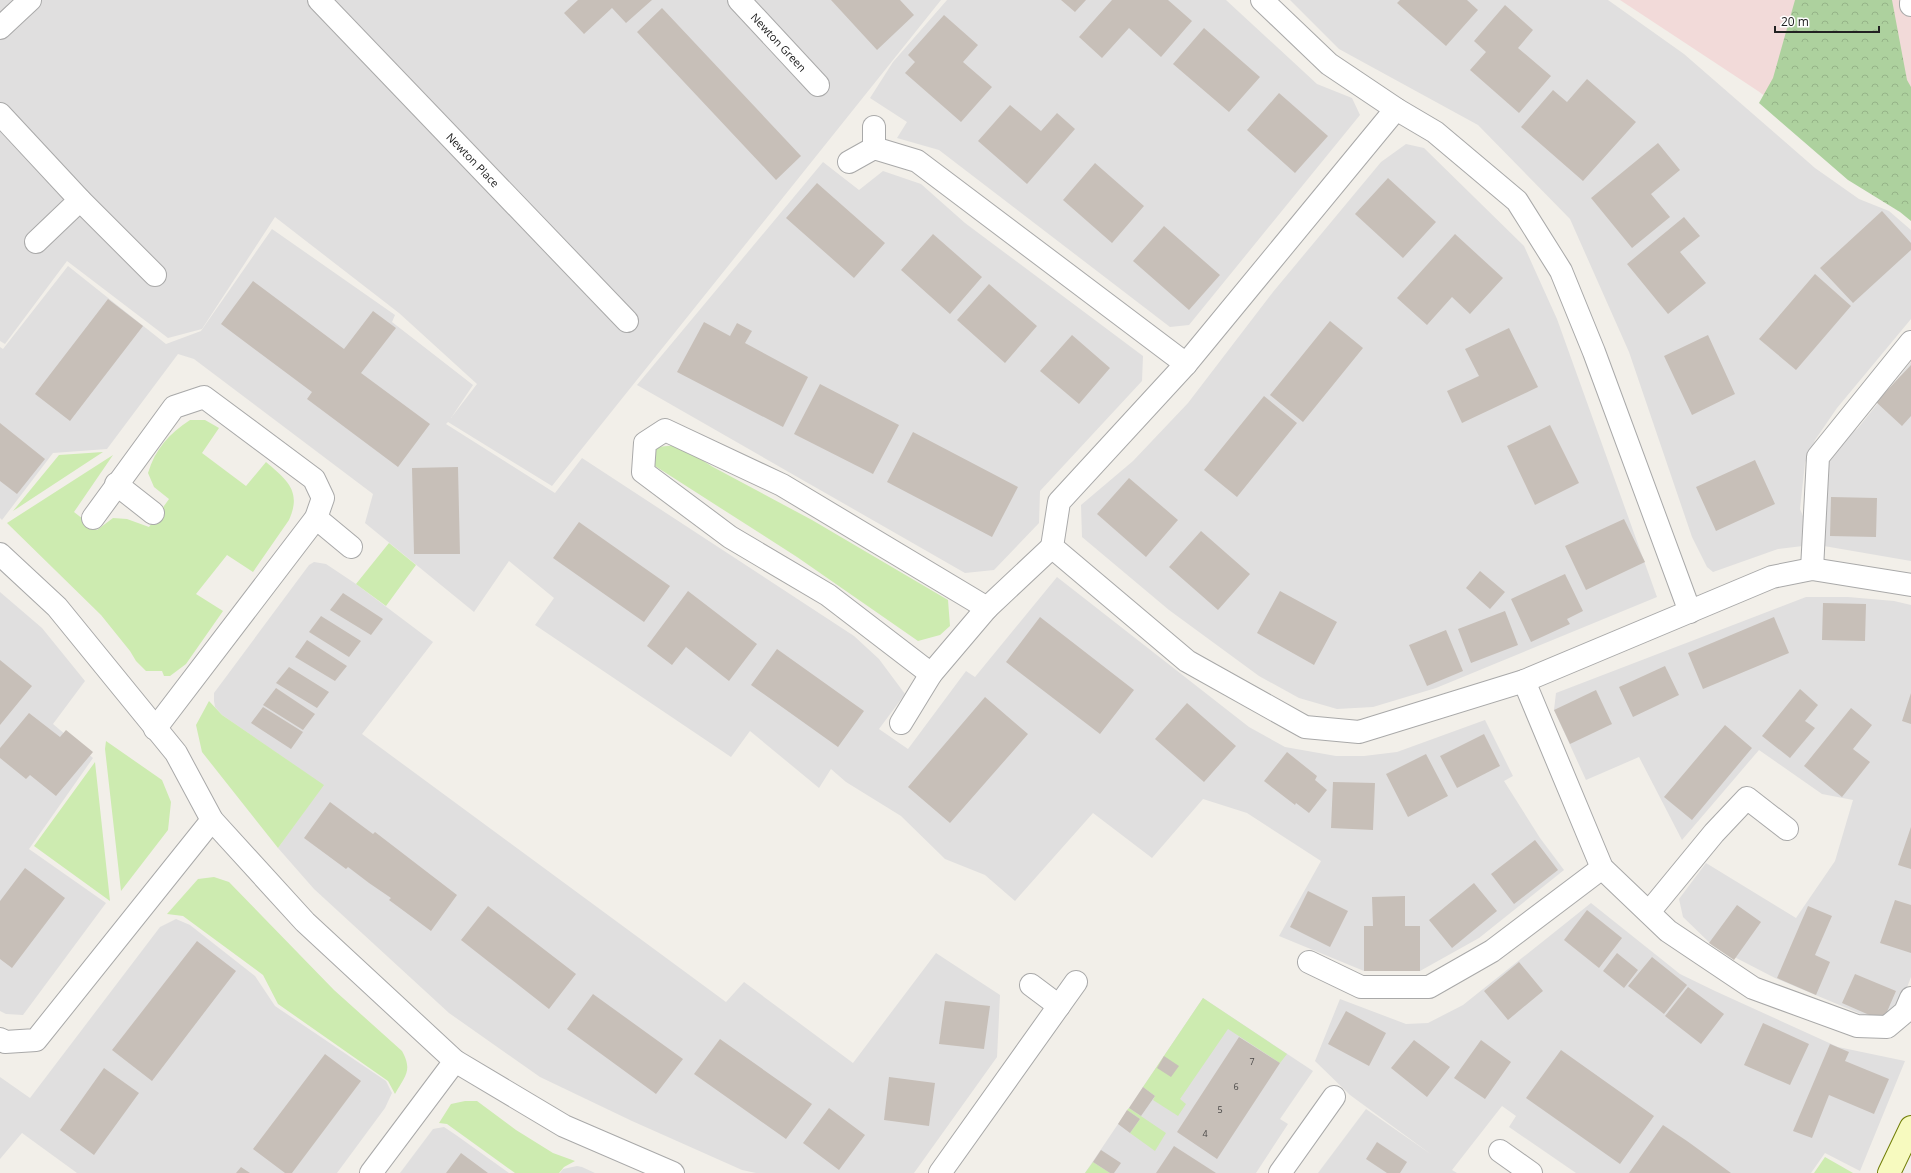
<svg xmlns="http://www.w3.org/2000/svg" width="1911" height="1173" font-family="'Open Sans',sans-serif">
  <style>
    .residential { fill: #e0dfdf }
    .commercial { fill: #f2dad9 }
    .grass { fill: #cdebb0 }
    .forest { fill: url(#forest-crowns) }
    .building { fill: #c7bfb8 }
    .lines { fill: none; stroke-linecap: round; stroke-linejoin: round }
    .street-casing { stroke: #a9a9a9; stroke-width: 24 }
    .secondary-casing { stroke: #707d05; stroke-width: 24 }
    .street { stroke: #fff; stroke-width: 22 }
    .secondary { stroke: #f7fabf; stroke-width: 22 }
    .labels { text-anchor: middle; stroke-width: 4; stroke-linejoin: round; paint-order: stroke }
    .number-label { font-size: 9px; fill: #4b4948 }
    .street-label { font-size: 11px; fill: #222; stroke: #fff }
  </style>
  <defs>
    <pattern id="forest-crowns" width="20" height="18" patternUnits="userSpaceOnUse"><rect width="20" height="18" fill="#add19e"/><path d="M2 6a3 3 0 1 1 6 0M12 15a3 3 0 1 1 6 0" fill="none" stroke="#95b388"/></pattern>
  </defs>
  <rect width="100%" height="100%" fill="#f2efe9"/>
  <path class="residential" d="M0,0H941L552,486L448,422L446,424L555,493L582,458L854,636L879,659L905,694L879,729L908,749L966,671L975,677L1057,577L1249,727L1285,747L1336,756H1364L1397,752L1485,720L1513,776L1504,781L1540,838L1564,870L1479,938L1420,971H1364L1279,936L1321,861L1247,813L1203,799L1152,858L1093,813L1015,901L985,875L945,859L901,816L846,782L831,769L819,788L750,731L731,757L535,625L554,598L509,561L474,612L365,523L373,494L194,359L178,354L107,449L53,453L2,520L0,518V347L3,349L68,266L166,344L201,331L272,229L395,315L392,322L473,385L451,418L477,384L399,313L275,217L202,329L168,338L67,261L5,344L0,341Z
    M947,0H1226L1317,84L1352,98L1360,115L1189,325L1170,327L939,150L897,138L907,122L870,98L893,62Z
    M1290,0H1608L1684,54L1815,168L1859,199L1889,211L1911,230V319L1837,408L1815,440L1805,463L1800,509L1805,521L1803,546L1778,549L1713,572L1707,567L1692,537L1629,352L1570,219L1478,125L1339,49Z
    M1406,144L1424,148L1524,246L1557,319L1657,597L1436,688L1373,707L1337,709L1299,698L1259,676L1169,610L1082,537L1081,505L1133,461L1188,403L1273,292L1381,162Z
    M823,162L859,190L883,171L921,184L965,223L1143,356L1142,381L1040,491L1039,523L994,570L965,573L637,385Z
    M1911,362V561L1818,545L1828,455L1858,428Z
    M314,562L326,564L356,584L433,642L362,734L726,1002L744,982L853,1063L936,953L1000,995L997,1057L914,1173H756L742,1170L632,1121L540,1077L449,1013L314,889L278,848L323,785L222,715L215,707L214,701V693L309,565Z
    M0,592L42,628L85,681L53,724L93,758L29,849L106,903L23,1015L6,1014L0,1011Z
    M1806,597H1848L1894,601L1911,605V977L1903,998L1880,1022L1775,978L1713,946L1683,917L1679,899L1706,863L1796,918L1835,861L1853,800L1822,794L1759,750L1682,840L1639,757L1586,780L1554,710L1556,693Z
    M1591,903L1680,974L1715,991L1838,1047L1905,1061L1860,1171L1825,1153L1811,1173H1576L1509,1127L1516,1116L1502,1106L1452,1170L1457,1173H1318L1366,1109L1432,1155L1350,1095L1315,1061L1340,999L1406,1024L1428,1023L1463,1005Z
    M176,919L190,925L255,976L275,1006L386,1081L392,1093L385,1108L337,1173H77L22,1133L0,1159V1077L30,1098L160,927Z
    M1203,998L1313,1071L1280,1119L1288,1124L1256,1173H1085Z
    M444,1127L456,1135L509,1173H400L433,1129Z
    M577,1166L582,1167L595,1173H560L563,1169Z"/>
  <path class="commercial" d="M1620,0H1911V204L1758,91Z"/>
  <path class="grass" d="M190,420H205L219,428L202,453L246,486L266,462C287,480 302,491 289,520L253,572L227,555L196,594L223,611L186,664L170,676H164L162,671H146L136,661L130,651L101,615L7,523L113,455L74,512L97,530L113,518L127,519L149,527L169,499L154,487L148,473C155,449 169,434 190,420Z
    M678,445L713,467L812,520L948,600L950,626L940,635L918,641L797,557L655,466L652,459L657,447Z
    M103,452L13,511L59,455Z
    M389,543L416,565L386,606L356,584Z
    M209,701L222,715L324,785L278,848L202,752L196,725Z
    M106,741L162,780L171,802L168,830L121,891L105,749Z
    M95,762L110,901L34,846Z
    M214,877L229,882L334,990L402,1051C413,1071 405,1076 395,1094L388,1081L278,1004L263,975L183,916L167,914L198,879Z
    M1203,998L1287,1054L1280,1063L1228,1029L1180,1099L1186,1104L1178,1116L1153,1100L1155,1096L1143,1087Z
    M465,1101H477L516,1130L553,1153L575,1161L564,1167L559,1173H515L447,1124L439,1123L451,1104Z
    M1129,1108L1166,1133L1155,1151L1130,1133L1140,1119L1127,1110Z
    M1825,1157L1853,1173H1814Z
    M1093,1162L1110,1173H1085Z"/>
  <path class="forest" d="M1795,0H1892L1907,80L1911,87V221L1900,212L1848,180L1759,103L1773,78Z"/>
  <path class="building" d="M578,0H652L626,23L612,8L584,34L564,13Z
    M831,0H900L914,15L877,50Z
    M1061,0H1086L1075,12Z
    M1112,0H1168L1192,21L1161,57L1129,28L1102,58L1079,37Z
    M1400,0H1467L1478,10L1446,46L1397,3Z
    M1505,5L1533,30L1518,48L1551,76L1519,113L1470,70L1486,52L1474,41Z
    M662,8L801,156L776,180L637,32Z
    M944,15L978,45L963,62L992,87L961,122L905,73L915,62L908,55Z
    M1204,28L1260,77L1229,112L1173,64Z
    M1587,79L1636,122L1583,181L1521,127L1553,90L1567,102Z
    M1279,93L1328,136L1295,173L1247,130Z
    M1010,105L1041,131L1057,113L1075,129L1027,184L978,141Z
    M1658,143L1680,170L1651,194L1670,217L1632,248L1591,198Z
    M1095,163L1144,206L1112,243L1063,200Z
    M1388,178L1436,222L1403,258L1355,214Z
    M817,183L885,243L854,278L786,218Z
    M1882,211L1911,243V250L1853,303L1820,268Z
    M1684,217L1700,236L1680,252L1706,283L1668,314L1627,264Z
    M1164,226L1220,275L1189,310L1133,261Z
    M933,234L982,277L950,314L901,270Z
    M1455,234L1503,278L1470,314L1452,297L1427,325L1397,298Z
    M1815,274L1851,306L1796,370L1759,339Z
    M253,281L344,349L373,311L396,328L361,373L430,424L398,467L307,399L312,392L221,324Z
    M989,284L1037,326L1005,363L957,320Z
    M108,299L143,326L70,421L35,394Z
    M1330,321L1363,348L1303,422L1270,395Z
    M704,322L730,336L737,323L752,331L745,343L808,377L783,427L677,372Z
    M1509,328L1538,387L1462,423L1447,391L1479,376L1465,349Z
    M1072,335L1110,368L1079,404L1040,371Z
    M1708,335L1735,394L1692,415L1664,356Z
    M1911,365V416L1902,426L1876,402Z
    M820,384L899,425L873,474L794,434Z
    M1264,396L1297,423L1237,497L1204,470Z
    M0,423L45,459L17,494L0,481Z
    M1550,425L1579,483L1535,505L1507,446Z
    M913,432L1018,487L992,537L887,482Z
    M1755,460L1775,504L1716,531L1696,487Z
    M458,467L460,554H414L412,468Z
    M1129,478L1178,520L1146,557L1097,514Z
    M1831,497L1877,498L1876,537L1830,536Z
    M1624,519L1645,562L1586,590L1565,546Z
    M579,522L670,586L644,622L553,558Z
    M1201,531L1250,574L1218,610L1169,567Z
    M1480,571L1505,592L1490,609L1466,588Z
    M1565,574L1583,611L1567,619L1570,624L1531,642L1511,599Z
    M688,591L757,644L729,681L686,647L672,665L647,646Z
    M1280,591L1337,622L1314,665L1257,633Z
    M343,593L383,619L371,635L330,610Z
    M1823,603L1866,604L1865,641L1822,640Z
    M1505,611L1518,645L1471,663L1458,629Z
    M321,616L361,641L349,657L309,632Z
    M1040,617L1134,690L1100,734L1006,662Z
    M1774,617L1789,653L1703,689L1688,653Z
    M1446,630L1463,671L1427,686L1409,645Z
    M307,640L347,666L335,681L295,657Z
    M777,649L864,711L838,747L751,685Z
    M0,660L32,686L0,725Z
    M1665,666L1679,695L1633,717L1619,687Z
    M289,667L329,692L317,708L276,683Z
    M276,688L315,714L303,730L263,705Z
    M1800,689L1818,705L1805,721L1815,728L1790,758L1762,736Z
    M1596,690L1612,724L1570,744L1554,710Z
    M1911,693V724L1902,721Z
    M985,697L1028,734L950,823L908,787Z
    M1187,703L1236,746L1204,782L1155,739Z
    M263,707L303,732L291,749L251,723Z
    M1851,708L1872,725L1853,749L1870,762L1842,797L1804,766Z
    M29,713L60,737L66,730L93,752L56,796L30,775L26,779L0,758V748Z
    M1725,725L1752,748L1692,820L1664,797Z
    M1484,734L1500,766L1457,788L1440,756Z
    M1287,752L1317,776L1315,780L1327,790L1309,813L1296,803L1295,805L1264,781Z
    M1426,754L1448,796L1408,817L1386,774Z
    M1333,782L1375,783L1373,830L1331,828Z
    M330,802L373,834L375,832L457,895L431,931L389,900L391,898L369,883L348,867L346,869L304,838Z
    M1911,827V869L1898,865Z
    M1535,840L1558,870L1514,904L1491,874Z
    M25,868L65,898L12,968L0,959V901Z
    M1474,883L1497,911L1452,948L1429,920Z
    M1308,891L1348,911L1330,947L1290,927Z
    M1405,896V926H1420V971H1364V926H1373L1372,897Z
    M1895,900L1911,905V953L1880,943Z
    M1737,905L1761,922L1734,960L1709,943Z
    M488,906L576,974L549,1009L461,940Z
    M1808,906L1832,916L1815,955L1830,962L1816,995L1777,978Z
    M1587,910L1622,938L1599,968L1564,940Z
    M197,941L236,971L152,1081L112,1050Z
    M1617,953L1638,970L1624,988L1603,971Z
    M1652,957L1687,985L1664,1014L1628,986Z
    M1519,962L1543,991L1508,1020L1484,991Z
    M1855,974L1896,991L1883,1021L1842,1003Z
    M1688,987L1724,1014L1701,1044L1665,1016Z
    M593,994L683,1059L656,1094L567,1029Z
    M945,1001L990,1006L984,1049L939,1044Z
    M1346,1011L1386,1033L1369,1066L1328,1044Z
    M1763,1023L1809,1044L1790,1085L1744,1065Z
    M1239,1037L1280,1063L1217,1159L1177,1132Z
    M720,1039L812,1104L786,1139L694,1074Z
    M1414,1040L1450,1067L1427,1097L1391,1068Z
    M1481,1040L1511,1062L1485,1099L1454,1078Z
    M1830,1044L1849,1052L1845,1061L1889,1079L1874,1114L1829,1095L1812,1138L1793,1131Z
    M1561,1050L1654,1116L1620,1164L1526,1098Z
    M325,1054L361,1081L292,1173H285L253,1149Z
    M1164,1056L1179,1066L1171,1077L1157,1068Z
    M104,1068L139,1093L94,1155L60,1130Z
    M889,1077L935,1083L929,1126L884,1120Z
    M1143,1087L1155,1096L1141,1116L1129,1108Z
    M829,1108L865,1135L839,1170L803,1143Z
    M1127,1110L1140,1119L1130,1133L1118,1124Z
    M1663,1125L1687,1141L1731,1173H1629Z
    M1377,1142L1407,1162L1400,1173H1387L1366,1159Z
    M1174,1146L1216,1173H1156Z
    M1101,1150L1121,1163L1114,1173H1110L1093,1162Z
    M461,1153L488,1173H446Z
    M241,1167L250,1173H236Z"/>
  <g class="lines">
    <g class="street-casing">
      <g id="street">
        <path id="s1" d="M319,0L627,321"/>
        <path id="s2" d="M739,0L818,85"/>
        <path d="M1262,0L1329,64L1396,109L1435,132L1517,201L1561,271L1594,352L1690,612"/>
        <path d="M1911,3V5"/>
        <path d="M0,28L30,0"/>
        <path d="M1396,109L1186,364L1059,502L1052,547L1187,661L1305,727L1359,732L1524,681L1772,577L1812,569L1911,585"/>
        <path d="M0,114L80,200L155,275"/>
        <path d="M874,127V148"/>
        <path d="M849,162L874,148L917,161L1186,364"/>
        <path d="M36,242L80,200"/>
        <path d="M116,484L153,513"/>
        <path d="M93,518L174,407L204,397L314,479L323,498L316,518L155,729"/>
        <path d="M316,518L351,547"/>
        <path d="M0,554L57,607L176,753L212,820L305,922L455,1061L564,1126L673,1173"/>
        <path d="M1812,569L1818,457L1911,342"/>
        <path d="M931,674L828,595L730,537L643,472L645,443L665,430L782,485L987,608"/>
        <path d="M1524,681L1602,868L1668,931L1753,988L1857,1026L1887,1027L1905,1012L1911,998"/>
        <path d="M901,723L931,674L987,608L1052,547"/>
        <path d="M1649,912L1714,833L1747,798L1787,829"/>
        <path d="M1309,962L1361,987H1429L1492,951L1602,868"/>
        <path d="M1031,985L1059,1006"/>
        <path d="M0,1039L5,1042L36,1040L212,820"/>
        <path d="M1500,1151L1531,1173"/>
        <path d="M371,1173L455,1061"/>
        <path d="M940,1173L1076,982"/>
        <path d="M1280,1173L1334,1097"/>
      </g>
    </g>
    <g class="secondary-casing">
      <path id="secondary" d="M1889,1173L1911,1127"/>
    </g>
    <use href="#street" class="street"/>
    <use href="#secondary" class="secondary"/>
  </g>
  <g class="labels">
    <g class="number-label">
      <text x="1252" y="1065">7</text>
      <text x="1236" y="1090">6</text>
      <text x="1220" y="1113">5</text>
      <text x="1205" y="1137">4</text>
    </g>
    <g class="street-label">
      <text dy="4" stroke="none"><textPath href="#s2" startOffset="58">Newton Green</textPath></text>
      <text dy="4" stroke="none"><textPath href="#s1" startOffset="222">Newton Place</textPath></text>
    </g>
  </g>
  <path d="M1775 26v6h104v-6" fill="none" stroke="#222222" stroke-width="2"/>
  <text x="1781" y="26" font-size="12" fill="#222222" stroke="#ffffff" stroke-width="3" paint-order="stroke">20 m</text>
</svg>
